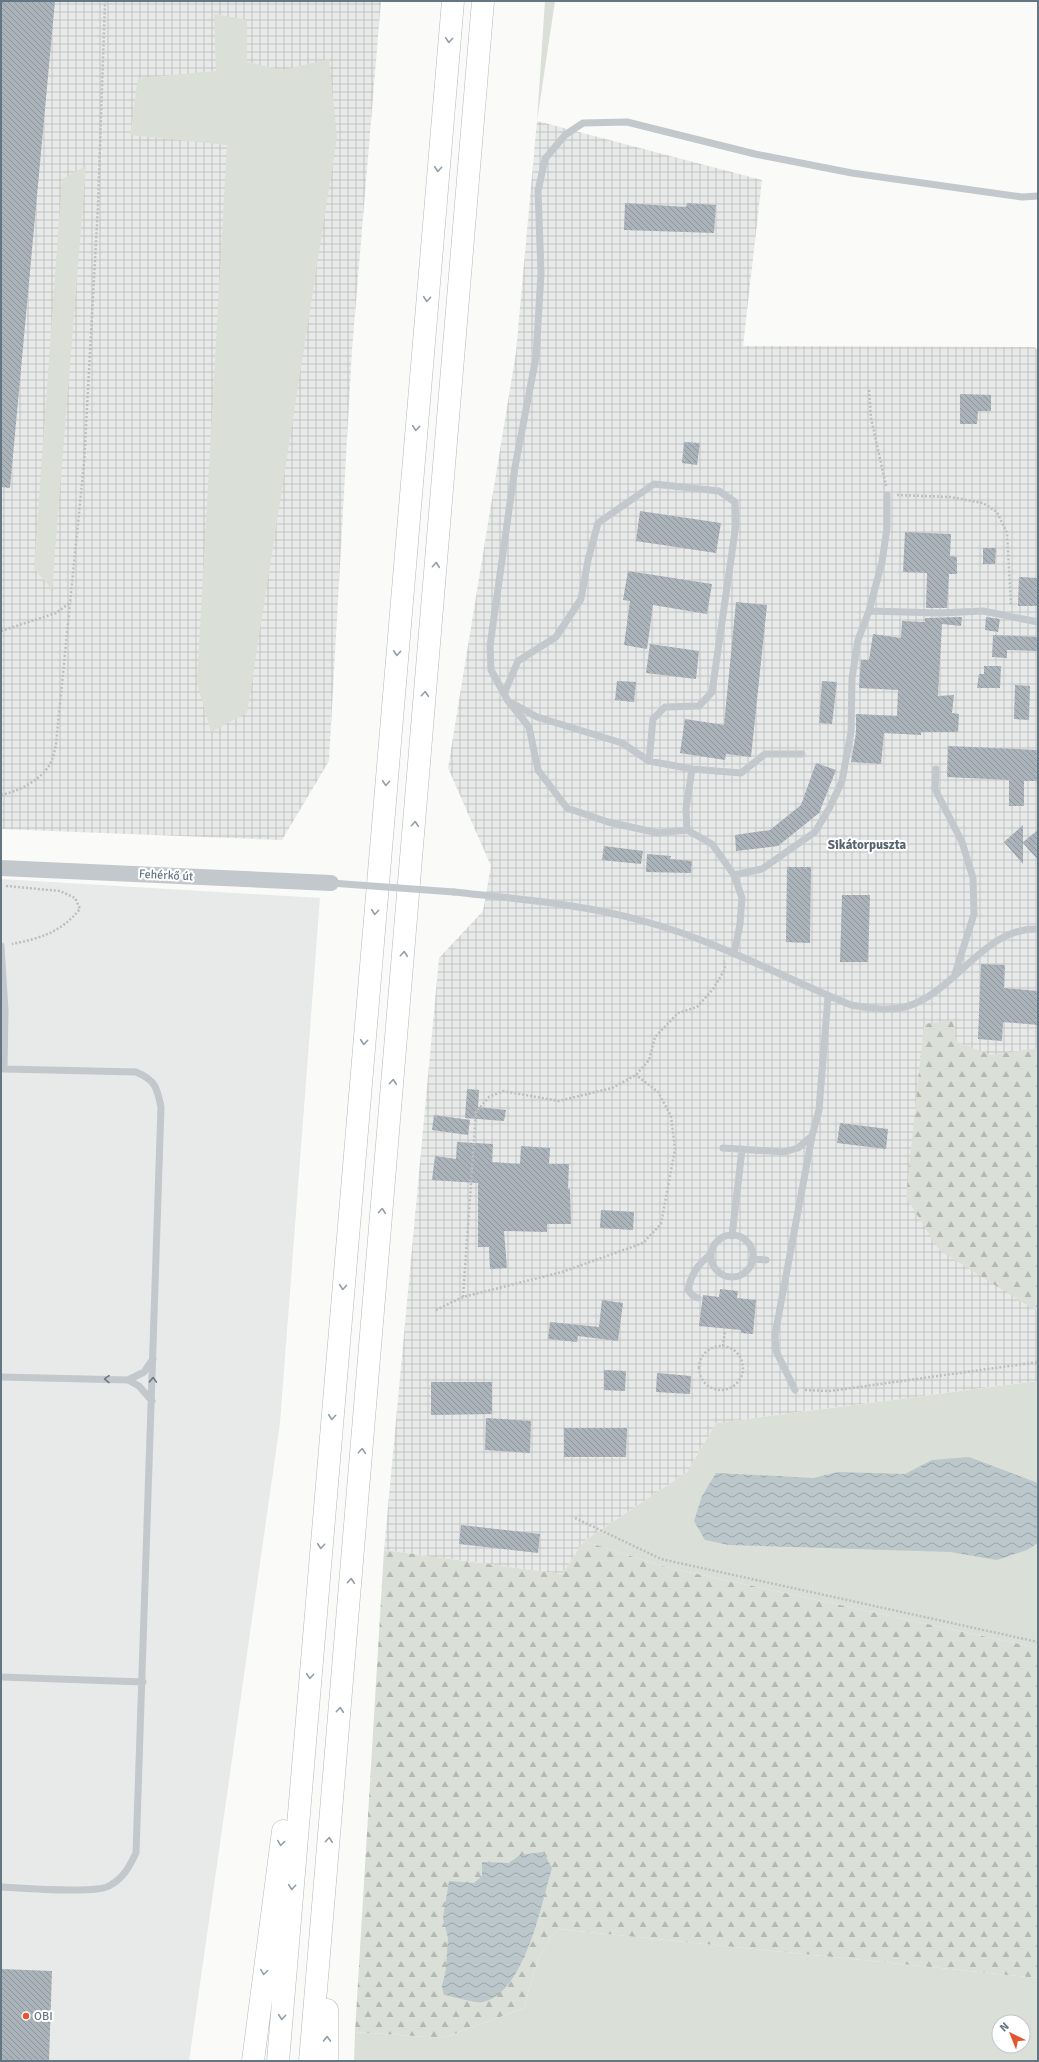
<svg xmlns="http://www.w3.org/2000/svg" width="1039" height="2062" font-family="Signika,sans-serif">
  <style>
    .built { fill: #e8e9e9 }
    .industrial { fill: url(#industrial-grid) }
    .green { fill: #dadfd7; fill-rule: evenodd }
    .forest { fill: url(#forest-firs) }
    .water { fill: url(#water-waves) }
    .building { fill: url(#building-back-hatch) }
    .lines { fill: none; stroke-linecap: round; stroke-linejoin: round }
    .motorway-casing { stroke: #b4b9bd; stroke-width: 23 }
    .path { stroke: #bbbfc2; stroke-width: 2.5; stroke-dasharray: 2 2; stroke-linecap: butt }
    .service { stroke: #c3c8cc; stroke-width: 7 }
    .tertiary { stroke: #c3c8cc; stroke-width: 16 }
    .motorway { stroke: #fff; stroke-width: 22 }
    .service-bridge { stroke: #c3c8cc; stroke-width: 7 }
    .oneway { stroke: #939fa8 }
    .oneway2 { stroke: #6a7a87 }
    .poi-dot { fill: #e4572e; stroke: #fff; stroke-width: 1.5 }
    .labels { text-anchor: middle; stroke-width: 4; stroke-linejoin: round; paint-order: stroke }
    .street-label { font-size: 12px; fill: #657683; stroke: #fff }
    .poi-label { font-size: 12px; fill: #657683; stroke: #fff; text-anchor: start }
    .neighbourhood-label { font-size: 13px; font-weight: bold; fill: #57646e; stroke: #fff }
  </style>
  <defs>
    <pattern id="industrial-grid" width="8" height="8" patternUnits="userSpaceOnUse"><rect width="8" height="8" fill="#e8e9e9"/><path d="M0 4h8M4 0v8" fill="none" stroke="#c0c1c2"/></pattern>
    <pattern id="forest-firs" width="22" height="20" patternUnits="userSpaceOnUse"><rect width="22" height="20" fill="#dadfd7"/><path d="M5 1l3.5 6h-7zM16 11l3.5 6h-7z" fill="#b4b9b4"/></pattern>
    <pattern id="water-waves" width="16" height="10" patternUnits="userSpaceOnUse"><rect width="16" height="10" fill="#bbc7cb"/><path d="M0 5q4-4 8 0t8 0" fill="none" stroke="#9ca6aa"/></pattern>
    <pattern id="building-back-hatch" width="6" height="6" patternUnits="userSpaceOnUse"><rect width="6" height="6" fill="#aab3b9"/><path d="M-1 5l2 2M0 0l6 6M5-1l2 2" fill="none" stroke="#8e969c"/></pattern>
  </defs>
  <rect width="100%" height="100%" fill="#fafaf8"/>
  <path class="built" d="M1,879L320,898L280,1423L189,2061H1Z"/>
  <path class="industrial" d="M1,1H381L352,350L329,761L282,840L1,829Z
    M537,121L762,180L743,346L1035,347L1038,351V1381L716,1423L687,1472L584,1541L562,1574L384,1550L439,958L483,911L491,866L448,768L516,352Z"/>
  <path class="green" d="M545,1H555L537,121Z
    M214,14L247,20V62L283,70L329,59L337,137L247,713L211,732L197,683L227,145L130,135L138,78L216,71Z
    M86,166L52,589L34,569L62,179Z
    M1038,1381V1648L665,1567L584,1541L687,1472L716,1423Z
    M558,1929L1038,1978V2061H354L355,2032L443,2038L524,2008C532,1979 537,1951 558,1929ZM999,2022H1023V2046H999Z"/>
  <path class="forest" d="M953,1020L956,1041L990,1055L1038,1048V1312L939,1250L906,1197L924,1024Z
    M584,1541L665,1567L1038,1648V1978L558,1929C537,1951 532,1979 524,2008L443,2038L355,2032L384,1550L562,1574Z"/>
  <path class="water" d="M969,1457L1038,1483V1543L1027,1550L997,1560L950,1552L729,1545L705,1540L694,1521L702,1496L716,1473L813,1478L838,1472L905,1474L932,1460Z
    M543,1852L552,1868C541,1904 526,1991 483,2002C476,2004 453,1996 444,1995L442,1987L446,1969L448,1938L443,1918L449,1881L474,1883L482,1876V1862L509,1863L520,1855Z"/>
  <path class="building" d="M1,1H55L10,488L1,487Z
    M625,203L686,207L687,203L716,205L714,233L624,230Z
    M960,394L991,395V411H978L977,424H960Z
    M684,442L700,443L697,465L682,463Z
    M640,511L721,523L716,553L636,541Z
    M905,532L951,534L950,556L957,557V574H949L947,608H926L927,573L903,572Z
    M983,548H996L995,564H983Z
    M628,571L712,584L707,614L653,605L647,649L624,645L630,601L623,600Z
    M1019,577L1038,578V606H1018Z
    M736,602L767,605L751,757L726,754L725,760L680,753L685,719L724,725Z
    M962,617L961,626L942,624L938,696L954,695L952,713L959,714L958,732H921V735L884,733L881,764L851,762L856,733V714L897,716L898,690L859,688L861,660H869L873,634L901,638L902,621L925,622V618Z
    M986,617L1000,619L998,632L985,630Z
    M993,635L1038,637V651L1007,650V658L992,657Z
    M650,644L699,651L696,679L646,673Z
    M984,666H1001L1000,688H977L979,674H984Z
    M617,681L636,682L634,702L615,700Z
    M822,681L837,682L832,724L819,723Z
    M1015,685L1030,686L1029,720L1014,719Z
    M948,746L1038,750V781H1024V806H1009V780L947,777Z
    M816,763L836,770L819,813L778,846L736,851L735,835L770,830L801,805Z
    M1023,825V842L1038,830V860L1023,843V864L1004,842Z
    M604,846L643,851L641,864L602,860Z
    M647,854L671,856L670,859L692,861L691,873L646,872Z
    M787,867H811L810,943L786,942Z
    M842,895H870L868,962H840Z
    M981,964L1005,965L1004,988L1038,991V1025L1003,1022L1002,1041L978,1039Z
    M467,1089L479,1090L478,1107L506,1110L504,1121L465,1118Z
    M434,1115L470,1120L468,1135L432,1130Z
    M840,1123L888,1129L886,1149L837,1143Z
    M457,1142L493,1144L492,1162L520,1164L521,1146L550,1148L549,1164H569L568,1189H570L571,1224H547V1232L504,1231L507,1268L490,1269L489,1247H478V1183L432,1180L435,1156L456,1159Z
    M601,1210L634,1212L633,1230L600,1228Z
    M720,1289L738,1291L737,1298L756,1300L753,1334L741,1333V1330L699,1326L703,1295L719,1297Z
    M602,1300L623,1303L618,1341L578,1336L577,1342L548,1339L550,1322L599,1327Z
    M604,1370L626,1371L625,1391L604,1390Z
    M657,1373L691,1376L690,1394L656,1392Z
    M431,1382H492V1414L431,1415Z
    M486,1418L531,1421L530,1453L485,1450Z
    M564,1428H627L626,1457H564Z
    M461,1525L540,1534L538,1553L459,1544Z
    M1,1969L52,1971L49,2061H1Z"/>
  <g class="lines">
    <g class="motorway-casing">
      <path id="motorway" d="M253,2061L283,1831
        M278,2061L453,1
        M310,2061L483,1
        M327,2061V2010"/>
    </g>
    <path class="path" d="M869,390L871,418L886,486
      M897,495L950,497L983,503L997,512L1007,533L1011,605
      M1,631L56,613L71,602
      M1,795C20,791 45,778 52,760C54,755 55,749 56,744L84,463L98,205L105,1
      M6,886L60,891L75,898L80,909C60,933 41,938 12,944
      M463,1297L476,1112L489,1097L503,1091L559,1101L612,1088L636,1075L649,1060L655,1037L678,1013L697,1007L713,989L725,969L724,960
      M436,1310L463,1297L562,1272L643,1243L661,1224L675,1149L671,1116L658,1092L636,1075
      M723,1346L725,1330
      M699 1368a22 22 0 1 1 44 0a22 22 0 1 1-44 0Z
      M805,1390L830,1391L1038,1362
      M575,1518L661,1559L1038,1642"/>
    <path class="service" d="M869,611L940,613L983,611L1038,622
      M504,694L518,661L556,637L581,599L588,560L598,523L654,484L719,491L735,502L736,524L712,692L699,706L665,707L653,719L649,761
      M512,703L537,717L622,743L649,761L692,769
      M936,769L935,789L962,842L973,878L974,914L954,977
      M687,830L658,833L608,822L567,808L538,770L529,727L508,701L491,670L490,646L515,467L536,357L541,273L538,191L545,159L565,135L583,123L627,122L755,154L852,173L1022,197L1038,196
      M734,875L712,844L687,830L686,809L692,769L741,773L765,754H802
      M454,892C517,899 582,904 643,921C715,940 782,977 851,1005C868,1008 887,1011 905,1007C956,993 983,927 1038,929
      M1,946L5,1011L4,1069L136,1072C155,1080 157,1087 161,1107L136,1853C129,1867 124,1878 109,1886C95,1894 22,1888 1,1887
      M734,954L740,924L742,898L734,875L762,869L815,832L830,807L842,781L851,732L852,678L858,640L869,611L882,562L887,528V495
      M723,1148L784,1152L798,1148L812,1136L819,1110L828,996
      M711 1256a21 21 0 1 1 42 0a21 21 0 1 1-42 0Z
      M732,1236L742,1149
      M752,1259L766,1260
      M698,1298L693,1296L688,1290C691,1274 698,1264 711,1254
      M1,1377L128,1380L139,1386L152,1401
      M128,1380L144,1372L153,1359
      M795,1390L776,1351L775,1335L812,1136
      M1,1677L143,1682"/>
    <path class="tertiary" d="M1,868L331,883"/>
    <use href="#motorway" class="motorway"/>
    <path class="service-bridge" d="M331,883L454,892"/>
  </g>
  <defs><path id="oneway-chevron" d="M-2-3.5L2.5 0L-2 3.5" fill="none" stroke-width="1.6" stroke-linecap="round" stroke-linejoin="round"/></defs>
  <g class="oneway">
    <use href="#oneway-chevron" transform="translate(449 40) rotate(95)"/>
    <use href="#oneway-chevron" transform="translate(438 169) rotate(95)"/>
    <use href="#oneway-chevron" transform="translate(427 299) rotate(95)"/>
    <use href="#oneway-chevron" transform="translate(416 428) rotate(95)"/>
    <use href="#oneway-chevron" transform="translate(436 565) rotate(-85)"/>
    <use href="#oneway-chevron" transform="translate(397 653) rotate(95)"/>
    <use href="#oneway-chevron" transform="translate(425 694) rotate(-85)"/>
    <use href="#oneway-chevron" transform="translate(386 783) rotate(95)"/>
    <use href="#oneway-chevron" transform="translate(415 824) rotate(-85)"/>
    <use href="#oneway-chevron" transform="translate(375 912) rotate(95)"/>
    <use href="#oneway-chevron" transform="translate(404 954) rotate(-85)"/>
    <use href="#oneway-chevron" transform="translate(364 1042) rotate(95)"/>
    <use href="#oneway-chevron" transform="translate(393 1082) rotate(-85)"/>
    <use href="#oneway-chevron" transform="translate(382 1211) rotate(-85)"/>
    <use href="#oneway-chevron" transform="translate(343 1287) rotate(95)"/>
    <use href="#oneway-chevron" transform="translate(332 1417) rotate(95)"/>
    <use href="#oneway-chevron" transform="translate(362 1451) rotate(-85)"/>
    <use href="#oneway-chevron" transform="translate(321 1546) rotate(95)"/>
    <use href="#oneway-chevron" transform="translate(351 1581) rotate(-85)"/>
    <use href="#oneway-chevron" transform="translate(310 1676) rotate(95)"/>
    <use href="#oneway-chevron" transform="translate(340 1710) rotate(-85)"/>
    <use href="#oneway-chevron" transform="translate(329 1840) rotate(-85)"/>
    <use href="#oneway-chevron" transform="translate(281 1843) rotate(98)"/>
    <use href="#oneway-chevron" transform="translate(292 1887) rotate(95)"/>
    <use href="#oneway-chevron" transform="translate(264 1972) rotate(98)"/>
    <use href="#oneway-chevron" transform="translate(282 2017) rotate(95)"/>
    <use href="#oneway-chevron" transform="translate(327 2039) rotate(-89)"/>
  </g>
  <g class="oneway2">
    <use href="#oneway-chevron" transform="translate(107 1379) rotate(-179)"/>
    <use href="#oneway-chevron" transform="translate(153 1380) rotate(-88)"/>
  </g>
  <circle class="poi-dot" cx="26" cy="2016" r="4"/>
  <g class="labels">
    <g class="street-label">
      <text transform="translate(166 875) rotate(3)" y="4">Fehérkő út</text>
    </g>
    <g class="poi-label">
      <text x="34" y="2020">OBI</text>
    </g>
    <g class="neighbourhood-label">
      <text x="867" y="849">Sikátorpuszta</text>
    </g>
  </g>
  <rect width="1039" height="2062" fill="none" stroke="#657683" stroke-width="4"/>
  <g transform="translate(1011 2034) rotate(317)"><circle r="19" fill="#ffffff" stroke="#c1c8cd"/>
  <path d="M0-3L7 15L0 10L-7 15Z" fill="#e4572e"/>
  <text y="-6" font-size="11" font-weight="bold" text-anchor="middle" fill="#657683">N</text>
  </g>
</svg>
